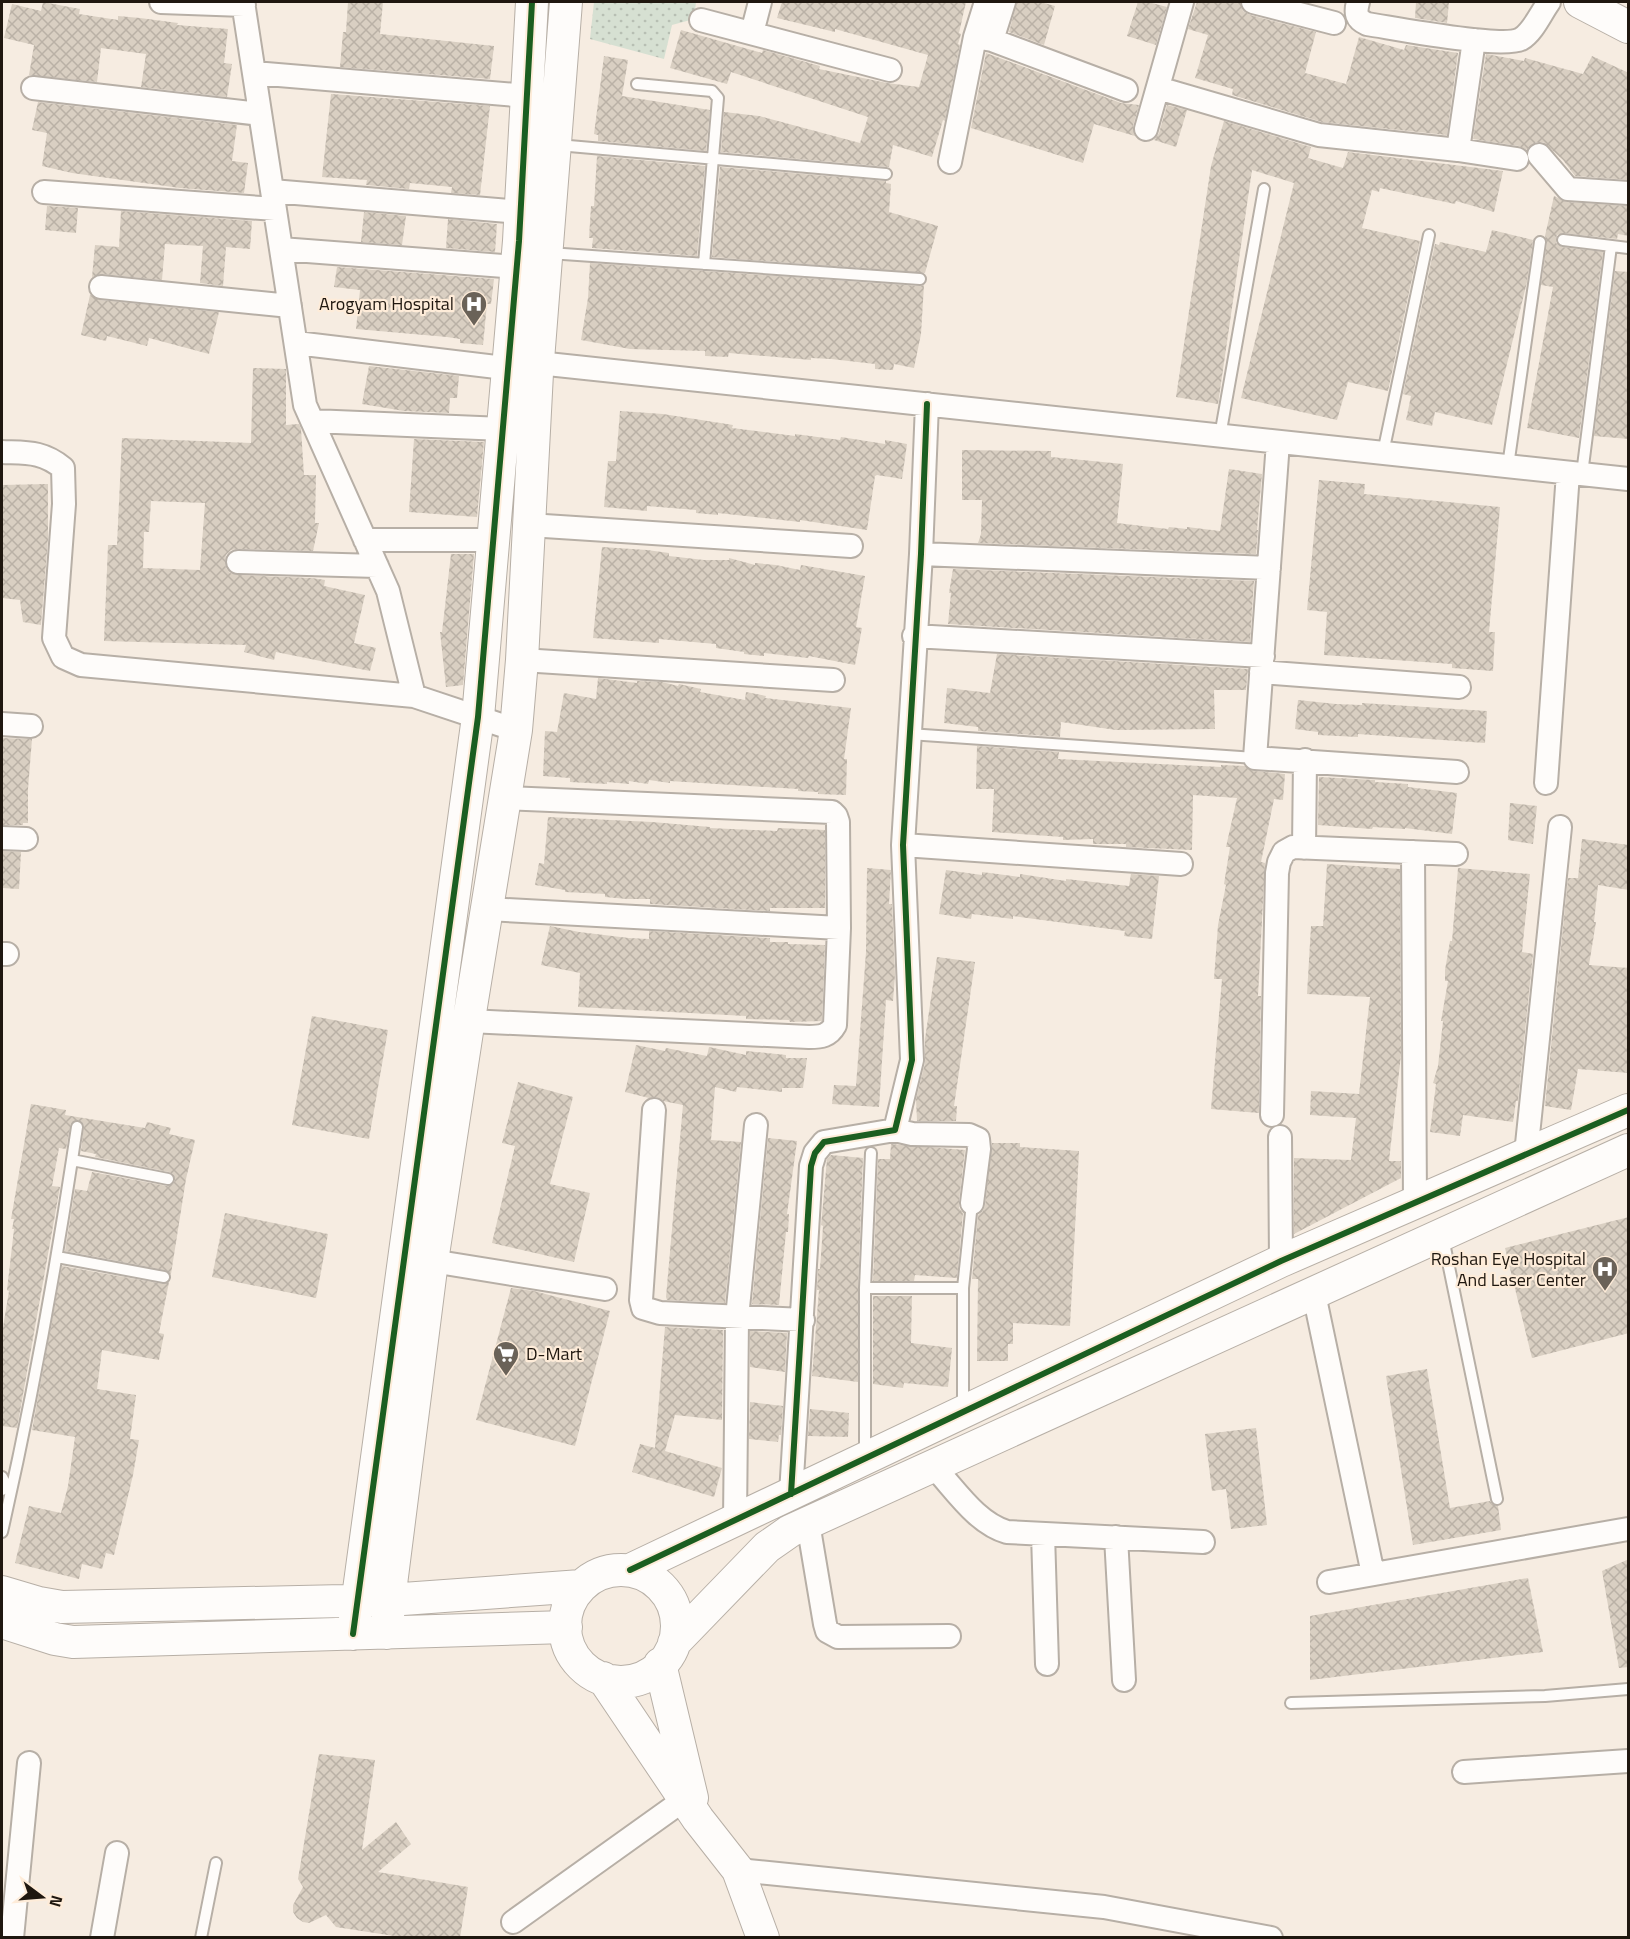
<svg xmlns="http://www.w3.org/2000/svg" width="1630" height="1939" font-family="'Titillium Web',sans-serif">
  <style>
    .park { fill: url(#park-dots) }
    .building { fill: url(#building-cross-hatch); fill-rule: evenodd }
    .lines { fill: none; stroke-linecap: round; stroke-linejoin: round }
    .lane-casing { stroke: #b7afa6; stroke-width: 14 }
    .street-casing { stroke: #b7afa6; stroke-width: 26 }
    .secondary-casing { stroke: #b7afa6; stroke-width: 34 }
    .lane { stroke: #fefcfa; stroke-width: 10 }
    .street { stroke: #fefcfa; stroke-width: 22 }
    .secondary { stroke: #fefcfa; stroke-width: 32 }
    .cycleway-casing { stroke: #feecd9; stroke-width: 10 }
    .cycleway { stroke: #1b5e20; stroke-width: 6 }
    .labels { text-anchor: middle; stroke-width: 4.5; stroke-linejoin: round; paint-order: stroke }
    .poi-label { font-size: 18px; fill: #1f170f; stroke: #feecd9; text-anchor: end }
  </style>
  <defs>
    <pattern id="park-dots" width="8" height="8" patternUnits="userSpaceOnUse" patternTransform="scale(1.5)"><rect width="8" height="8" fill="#d6e0d2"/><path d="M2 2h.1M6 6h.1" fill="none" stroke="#b7bfb3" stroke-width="1.8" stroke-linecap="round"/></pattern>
    <pattern id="building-cross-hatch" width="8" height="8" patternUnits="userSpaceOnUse" patternTransform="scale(1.5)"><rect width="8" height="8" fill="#d9cfc2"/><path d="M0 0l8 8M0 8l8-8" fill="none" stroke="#bab1a6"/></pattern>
  </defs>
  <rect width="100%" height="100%" fill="#f6ece1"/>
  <path class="park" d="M594,2H696L694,19L672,25L664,59L590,39Z"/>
  <path class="building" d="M43,2L80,9L79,14L118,20V16L140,18L178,23L177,25L228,29L224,63L232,64L227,97L141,87L146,54L101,48L97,82L29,75L34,45L4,38L12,4L41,11Z
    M348,2H383L380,34L494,46L490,79L340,67L343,32H346Z
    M782,2H966L959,33L961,34L958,44L960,45L945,121L943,120L932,157L893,145L889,167L721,152L724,112L759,116L860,143L868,117L731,72L727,84L670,68L681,30L762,53L763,50L820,66L819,69L887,83L919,87L928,55L835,29V32L777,18Z
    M1017,2H1040L1055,6L1044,45L1009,32Z
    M1138,2H1148L1167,7L1156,45L1127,36Z
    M1197,2H1240L1243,11L1250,15L1316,32L1305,73L1346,84L1359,37L1404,50L1406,45L1458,53L1447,135L1322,122L1232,95L1233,89L1195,78L1208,35L1188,29Z
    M1416,2H1449L1447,23L1415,18Z
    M986,53L1121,103L1139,105L1133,126L1135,136L1094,124L1083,163L971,128Z
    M1486,54L1524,61L1525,58L1583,74L1592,56L1629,73V180L1575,176L1563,160L1543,142H1536L1527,150L1519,146L1473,139Z
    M604,56L628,60L622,96L710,110L706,151L598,141V135L594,134Z
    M331,94L490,106L480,195L451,193L452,187L410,183L409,189L366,185L367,180L322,177Z
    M38,102L237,125L232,161L248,163L244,193L180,188L72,173L42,166L47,133L32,130Z
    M1167,105L1187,110L1176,147L1154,140L1159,133Z
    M1224,121L1311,147L1308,158L1343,168L1348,152L1503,171L1494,212L1456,201L1455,204L1380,188L1379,192L1372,190L1362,228L1420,241L1388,391L1348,382L1337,420L1241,398L1294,183L1252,170L1218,404L1176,397L1211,166Z
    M597,156L705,166L697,256L592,248L593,238H589L591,206H594Z
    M720,167L886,181V183L891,184L889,212L938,226L925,273L712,257Z
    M1554,196L1567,202L1629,206V236L1618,234L1617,239L1563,233L1557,235L1556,239V243L1562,247L1603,252L1579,438L1527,428L1553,287L1541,285L1547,243L1545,236Z
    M47,206L78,208L76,233L45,230Z
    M121,211L252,221L250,249L226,247L223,286L200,283L203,246L165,244L162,280L102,274L92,277L95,245L119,247Z
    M364,212L406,216L402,245L361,242Z
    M448,219L497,224L495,252L446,248Z
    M1492,230L1533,240L1527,282L1492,425L1435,412L1432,426L1406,420L1411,396L1403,394L1435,244L1439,245L1440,242L1486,252Z
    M590,263L919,286L924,285L921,334L914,368L894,364L893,370L875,369V364L831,359L811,358V360L729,353L728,357L705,356V351L630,349L581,340L588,298Z
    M337,267L494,279L491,304H487L483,345L460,343V339L447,337L356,329L360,290L334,287Z
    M1615,271L1629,272V439L1594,436Z
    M90,295L100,300L219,312L209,354L149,338L147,346L107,336L106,341L81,335Z
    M369,366L459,376L457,398H450L449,413L404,411L362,404Z
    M253,368L286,369V425L299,424L301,429L304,475H316L315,523H319L313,551L238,549L231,550L226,555L225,561L226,568L230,573L238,575L312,578L325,580L324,586L365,595L354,643L376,648L370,671L276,652L274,660L244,652L246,645L104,641L108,545H117L122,438L251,443ZM151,501L205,503L200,570L143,568L144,532H149Z
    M620,411L663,414L733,425L732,428L795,436V434L840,440L841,437L885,444V440L907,444L902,479L877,475L875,476L867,530L800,520V522L718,513V515L696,513V510L647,506V511L604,507L608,461H616Z
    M414,439L484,442L477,517L409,512Z
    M962,450L1051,451V457L1123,464L1117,523L1168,529L1169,527L1187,529V527L1220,531L1229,469L1262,474L1257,530H1258L1256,554L978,543L981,534L982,500H962Z
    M1319,480L1365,484L1364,494L1500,507L1489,632H1495L1493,671L1452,668V664L1324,655L1327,612L1307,610Z
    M48,484V539L41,625L23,622L20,600L2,598V485Z
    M602,547L647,550L669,553V556L704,560H729V558L755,565V563L776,565L800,570L801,565L865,576L856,627L862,628L855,665L809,656L808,658L764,653V656L744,654V652L716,648V644L659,639V643L593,638Z
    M451,554H474L463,685L446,687L440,632H442Z
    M953,569L1254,581L1250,642L948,624L951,593H949Z
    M997,654L1248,669L1246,690H1214L1215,729L1116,730L1061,722L1060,737L978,731V727L944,723L947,688L990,693Z
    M598,678L637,683V681L662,682L678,686L679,684L701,689L700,692L745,700L746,692L766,696L765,698L851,708L844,759H847L846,795L818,794V792L798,791V789L670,781V783L649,780L648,784L629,781V784L607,782V784L588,783L570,782V778L543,776L545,731L557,732L564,693L596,699Z
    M1298,700L1336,704L1362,705V703L1487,711L1485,743L1358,734V737L1318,735V732L1295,729Z
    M2,738L32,739L28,789V823H23V825H2Z
    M977,746L1059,752L1058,759L1221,767V765L1245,766L1254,771L1285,774L1283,800L1274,799L1261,862L1265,863L1258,996H1261L1259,1113L1211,1109L1222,979H1214L1218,925L1226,885L1224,884L1230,847H1226L1237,798L1193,795L1192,850L1126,847V844H1093V839L1063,840V837L992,832L994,789H976Z
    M1319,777L1375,780V782L1408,784V787L1457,793L1452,834L1405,828V829L1373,827L1372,829L1318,825Z
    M1510,803L1537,806L1533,844L1508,840Z
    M548,817L652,822L710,827V828L777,831L778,828L825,830V908H770V911L650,904V899H627L605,897V894L565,892V890L535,885L539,863L544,864Z
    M1582,839L1629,845V890L1598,885L1594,922H1596L1589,965L1629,968V1073L1578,1069L1571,1110L1545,1106L1568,878H1578Z
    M2,851L21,852L19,889L2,888Z
    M1327,864L1400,869L1401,1055L1389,1161H1401V1178L1294,1234V1158L1351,1160L1356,1118L1310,1115L1311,1091L1359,1094L1370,997L1307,994L1311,926H1323Z
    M867,868L891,870L889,904H892L895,975L893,1001L886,1000L879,1107L832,1104L834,1085L856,1086L866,952Z
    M1458,868L1530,874L1522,952L1533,954L1518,1101H1516L1513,1122L1463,1115L1460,1136L1430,1132L1436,1084L1433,1083L1438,1066L1443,1021H1441L1448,981H1445V970L1450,941H1452Z
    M946,870L982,875V872L1020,877V874L1066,881V879L1129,886L1131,874L1159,876L1152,939L1124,936L1125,931L1013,916V919L972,914L971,919L939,914Z
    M550,926L579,932L629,938L649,939V931L770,938V942H788V944L825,945L822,1021L790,1022L789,1020L746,1019V1016L578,1007L580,973L541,965Z
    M937,957L975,962L954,1106H957L956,1121H917L916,1099L925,1063V1039Z
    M312,1016L388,1030L369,1139L292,1125Z
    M636,1045L665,1051L666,1048L707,1056L709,1047L746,1055V1051L786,1055V1058H807L803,1088H782V1092L737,1087L736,1092L715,1087L711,1140L741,1142L725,1303L667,1300L666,1297L683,1105L663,1101L656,1097L649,1098L625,1092Z
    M518,1082L573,1097L550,1184L590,1193L574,1262L492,1243L515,1146L502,1143Z
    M31,1104L66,1110L65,1115L145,1128L147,1122L171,1128L169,1134L195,1140L186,1179L171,1274L165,1270L65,1251L75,1189L87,1191L92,1172L167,1186L173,1184L175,1180L173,1174L169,1172L95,1157L96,1154L81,1151L84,1125L78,1120L71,1123L66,1149L59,1148L52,1186L60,1187L17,1428L2,1426V1333L9,1291L7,1290L14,1229H12L14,1219H11Z
    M768,1138L797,1141L787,1214H789L788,1232H786L779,1305L752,1304Z
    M992,1143H1020V1147L1079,1151L1070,1326L1013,1323V1344H1008V1361H977L978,1279H972L978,1215L983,1211L985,1205Z
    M891,1144L965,1150L959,1201V1208L963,1213L957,1278L915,1275L914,1281H873L878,1159H890Z
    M831,1155L863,1158L858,1288V1382L812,1376L819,1290H817L818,1269H820L823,1226L821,1225L822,1215L827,1159Z
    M225,1213L328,1234L316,1298L212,1277Z
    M1629,1217V1333L1532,1358L1505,1248Z
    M62,1266L163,1284L169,1282L159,1333L164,1334L159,1360L102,1350L97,1389L136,1395L130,1439L139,1440L133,1475L114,1555L106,1553L102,1569L82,1564L79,1579L15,1563L29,1506L61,1513L68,1486L75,1437L32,1430Z
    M511,1288L534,1291L610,1311L575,1446L476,1420Z
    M873,1296H912L911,1343L952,1348L948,1387L904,1383L903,1388L873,1384Z
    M665,1327L723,1330L722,1420L675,1415L665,1451L722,1468L714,1497L632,1472L640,1444L655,1448Z
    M750,1331L787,1333L785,1372L750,1367Z
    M1427,1369L1450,1508L1490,1501L1492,1504L1498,1506L1501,1530L1413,1545L1386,1376Z
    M750,1402L783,1406L781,1435H779L778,1442L749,1439Z
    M810,1409L849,1413L848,1437L808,1436Z
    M1256,1428L1267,1525L1231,1529L1226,1489L1212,1491L1205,1434Z
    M1629,1559V1667L1619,1668L1602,1571Z
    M1528,1578L1543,1652L1310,1680V1616Z
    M319,1754L375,1760L362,1850L396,1822L411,1844L378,1872L468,1887L460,1938H407L336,1927L326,1915L309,1923L303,1922L297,1918L293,1912V1905L303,1887L298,1879Z"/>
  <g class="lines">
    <g class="lane-casing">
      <path id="lane" d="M637,84L712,91L718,98L704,264
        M558,145L886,174
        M1563,240L1628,248
        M549,253L920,279
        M1220,436L1264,189
        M1383,453L1429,235
        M1508,466L1540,242
        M1582,474L1611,246
        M909,734L1255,758
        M77,1127L72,1160L168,1179
        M1443,1238L1497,1499
        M57,1257L164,1277
        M865,1288H963
        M963,1407V1288L972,1203
        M865,1456V1288L871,1153
        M2,1477L4,1481L2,1490
        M2,1532C30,1409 53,1285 72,1160
        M1291,1703L1545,1696L1628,1689
        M201,1938L216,1863"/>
    </g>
    <g class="street-casing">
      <path id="street" d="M161,2L244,5
        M243,2L305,405L388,591L414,696
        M1253,2L1334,23
        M1358,2C1355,13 1356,19 1367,24C1394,28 1502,49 1521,39C1533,32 1541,13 1549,2
        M701,20L890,70
        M752,33L760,2
        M975,37L992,40L1126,90
        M992,40L1004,2
        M254,73L527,96
        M33,88L260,114
        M1158,88L1319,135L1458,150L1517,159
        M1146,129L1182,2
        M1458,150L1474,40
        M1539,155L1568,189L1628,193
        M950,162L975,37L986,2
        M272,191L520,212
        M44,192L275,209
        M281,249L517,267
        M101,287L290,306
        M296,343L521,370
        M538,363L1628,479
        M312,421L503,429
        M1278,442L1255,758L1457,772
        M2,452C27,453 42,451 63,468L64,504L54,638L63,657L81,665L414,696L516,730
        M529,525L851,546
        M365,540H493
        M921,554L1269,568
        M238,562L377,566
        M914,636L1263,656
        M522,660L833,680
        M1261,672L1459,687
        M2,724L31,726
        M1546,783L1568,473
        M2,838L26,839
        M903,845L1181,864
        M1304,848L1305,760
        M1413,852L1415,1203
        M487,909L839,928
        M2,954H7
        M469,1021L809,1037C821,1037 829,1036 835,1025L839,928L838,822L836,816L832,812L505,798
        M654,1110L641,1300L643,1308L660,1313L803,1320
        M1272,1115L1277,873L1279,862L1284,852L1293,847L1456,854
        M895,1130L912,1134L969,1135L978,1139L979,1149L972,1203
        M1280,1137L1281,1261
        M1526,1154L1560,827
        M432,1261L605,1289
        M1314,1294L1373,1574
        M933,1466C955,1489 976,1523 1007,1532L1203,1542
        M791,1494L811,1166L815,1153L824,1142L895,1130L912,1060L903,845L921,554L927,404
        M735,1521L737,1318L756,1125
        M808,1523L825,1624L827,1631L838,1637L949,1636
        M1043,1534L1047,1664
        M1116,1537L1124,1680
        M1329,1582L1628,1529
        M1464,1772L1628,1761
        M738,1870L1104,1907L1271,1938
        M513,1922L685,1799
        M12,1938L29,1763
        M102,1938L117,1853"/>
    </g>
    <g class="secondary-casing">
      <path id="secondary" d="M1580,2L1628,27
        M630,1570L1281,1261L1628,1110
        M565 1626a56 56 0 1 1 112 0a56 56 0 1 1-112 0Z
        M2,1592L39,1603L62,1607L389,1600L581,1586
        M2,1622L55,1639L73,1642L566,1627
        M387,1633L389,1600L432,1261L468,1025L516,730L522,660L537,373L566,2
        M353,1634L478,717L519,241L532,2
        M674,1643L767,1547L790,1531L1628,1150
        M660,1664L692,1798
        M603,1678L698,1819L738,1870L763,1938"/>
    </g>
    <use href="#lane" class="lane"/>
    <use href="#street" class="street"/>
    <use href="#secondary" class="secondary"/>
    <g class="cycleway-casing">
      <path id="cycleway" d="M791,1494L811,1166L815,1153L824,1142L895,1130L912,1060L903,845L921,554L927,404
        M630,1570L1281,1261L1628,1110
        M353,1634L478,717L519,241L532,2"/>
    </g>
    <use href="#cycleway" class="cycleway"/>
  </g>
  <defs>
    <g id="hospital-pin" transform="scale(1.35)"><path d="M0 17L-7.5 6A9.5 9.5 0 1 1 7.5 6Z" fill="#6a6258" stroke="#feecd9"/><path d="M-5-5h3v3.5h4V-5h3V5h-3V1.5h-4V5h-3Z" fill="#fff"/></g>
    <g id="supermarket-pin" transform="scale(1.35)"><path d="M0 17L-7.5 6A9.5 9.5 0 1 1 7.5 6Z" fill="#6a6258" stroke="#feecd9"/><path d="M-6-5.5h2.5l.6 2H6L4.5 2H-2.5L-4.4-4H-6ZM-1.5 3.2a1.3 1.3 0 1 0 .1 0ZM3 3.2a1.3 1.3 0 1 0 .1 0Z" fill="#fff"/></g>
  </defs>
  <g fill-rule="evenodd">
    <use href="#hospital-pin" x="474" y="304"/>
    <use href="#hospital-pin" x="1605" y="1269"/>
    <use href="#supermarket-pin" x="506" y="1354"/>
  </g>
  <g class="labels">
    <g class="poi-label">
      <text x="454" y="310">Arogyam Hospital</text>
      <text x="1586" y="1265">Roshan Eye Hospital<tspan x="1586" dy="21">And Laser Center</tspan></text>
      <text x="526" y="1360" text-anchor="start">D-Mart</text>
    </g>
  </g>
  <rect width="1630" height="1939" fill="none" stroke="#1f170f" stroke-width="6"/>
  <g transform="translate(42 1897) rotate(106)" stroke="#feecd9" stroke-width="4.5" paint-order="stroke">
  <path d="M0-4.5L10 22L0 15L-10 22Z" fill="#1f170f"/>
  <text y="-9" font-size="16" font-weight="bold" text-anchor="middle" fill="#1f170f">N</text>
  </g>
</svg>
